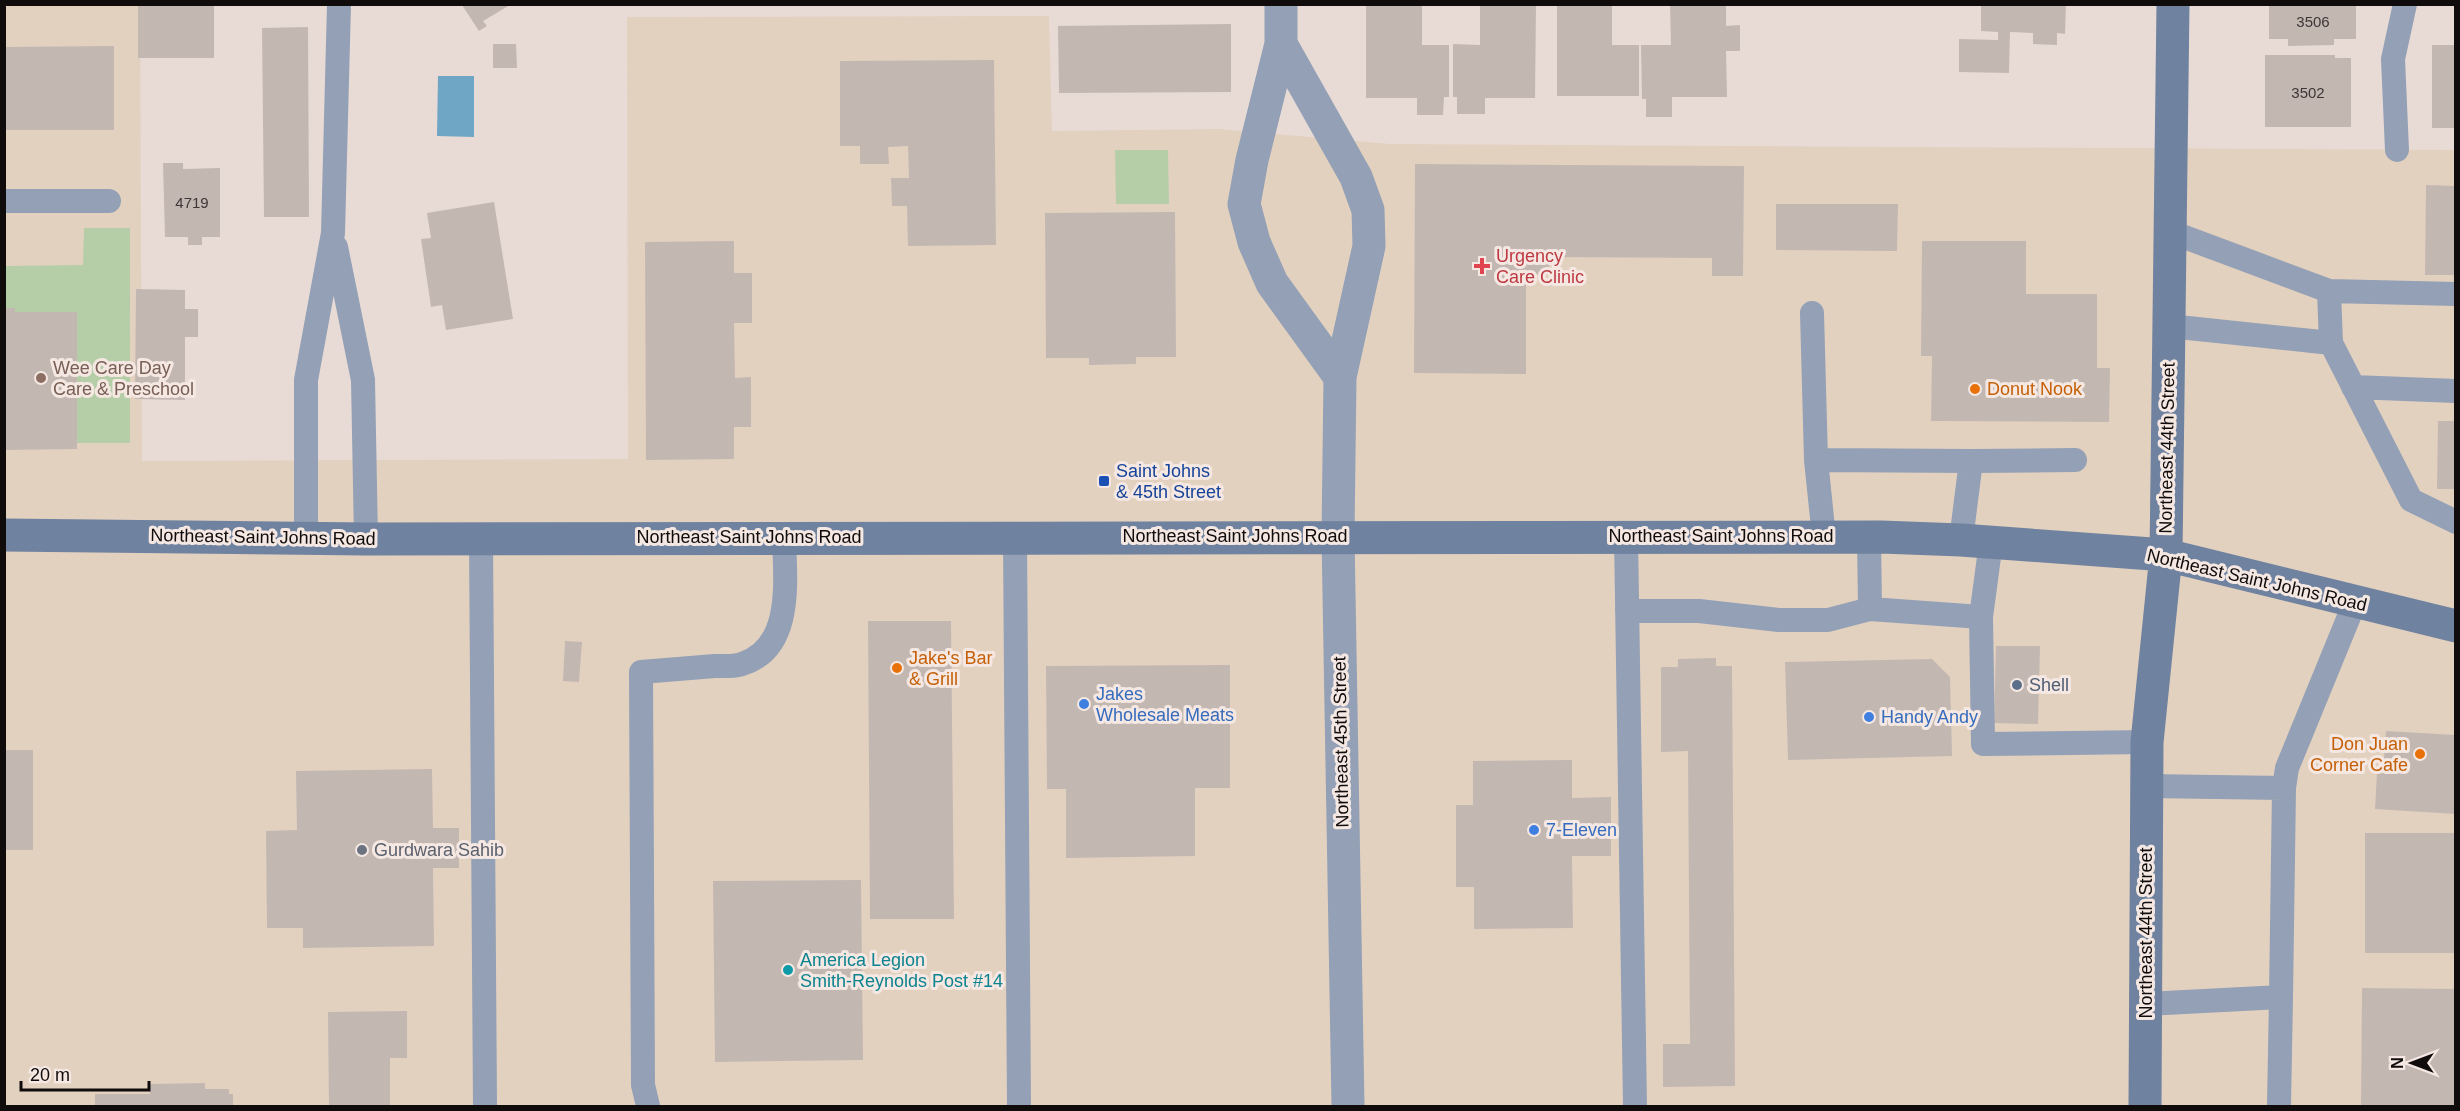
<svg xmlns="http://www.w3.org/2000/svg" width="2460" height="1111" font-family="Arial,sans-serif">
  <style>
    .commercial { fill: #e3d1c0 }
    .green { fill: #b5cea7 }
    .water { fill: #6fa5c5 }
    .building { fill: #c3b7b2 }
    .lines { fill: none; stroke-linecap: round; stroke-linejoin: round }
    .lane { stroke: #93a0b5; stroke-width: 24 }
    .street { stroke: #93a0b5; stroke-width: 33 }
    .secondary { stroke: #6f829f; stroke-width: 33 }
    .health-dot { fill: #e0444e; stroke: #f5e8e3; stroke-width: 2 }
    .education-dot { fill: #8d6e63; stroke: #f5e8e3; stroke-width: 2 }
    .food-dot { fill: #e8710a; stroke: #f5e8e3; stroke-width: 2 }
    .transit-dot { fill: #1a4fb4; stroke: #f5e8e3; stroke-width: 2 }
    .service-dot { fill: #5c6f8a; stroke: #f5e8e3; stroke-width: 2 }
    .shop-dot { fill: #3f7fe0; stroke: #f5e8e3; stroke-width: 2 }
    .worship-dot { fill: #6b7280; stroke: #f5e8e3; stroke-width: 2 }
    .culture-dot { fill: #0f9aa8; stroke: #f5e8e3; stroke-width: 2 }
    .labels { text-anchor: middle; stroke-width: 6; stroke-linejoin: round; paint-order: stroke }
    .number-label { font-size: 15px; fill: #3d3735 }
    .health-label { font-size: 18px; fill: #be3a42; stroke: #f5e8e3; text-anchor: start }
    .education-label { font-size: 18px; fill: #785e54; stroke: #f5e8e3; text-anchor: start }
    .food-label { font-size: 18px; fill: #c56008; stroke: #f5e8e3; text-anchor: start }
    .street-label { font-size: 18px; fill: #100c0b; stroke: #f5e8e3 }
    .transit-label { font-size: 18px; fill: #164399; stroke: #f5e8e3; text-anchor: start }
    .service-label { font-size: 18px; fill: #4e5e75; stroke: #f5e8e3; text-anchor: start }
    .shop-label { font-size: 18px; fill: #366cbe; stroke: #f5e8e3; text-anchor: start }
    .worship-label { font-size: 18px; fill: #5b616d; stroke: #f5e8e3; text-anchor: start }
    .culture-label { font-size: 18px; fill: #0d838f; stroke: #f5e8e3; text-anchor: start }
  </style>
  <rect width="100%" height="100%" fill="#e8dbd6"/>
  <path class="commercial" d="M5,5H140L142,461L628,459L627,17L1049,16L1052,131L1219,129L1390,144L2455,150V1106H5Z"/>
  <path class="green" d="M1115,150H1168L1169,204H1116Z
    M84,228H130V443H77V312H15L14,308H5L4,266L83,265Z"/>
  <path class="water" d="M438,76H474V137L437,136Z"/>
  <path class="building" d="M138,4H214V58H138Z
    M1366,4H1422V45H1449V97H1444L1443,115H1417V98H1366Z
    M1480,4H1536L1535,98H1485V114H1457V97H1453V44L1480,45Z
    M1557,4H1612V45H1639V96H1557Z
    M1670,4H1726V26L1740,25V51H1726L1727,97H1672V117H1646V99H1642L1641,45H1671Z
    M1981,4H2066L2065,34L2057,33V45L2033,44V33L2010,32L2009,73L1959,72V39L1998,40V32L1981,31Z
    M2269,4H2356V39H2334V45L2288,46V39H2269Z
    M462,5H510L483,21L487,26L479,31Z
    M1231,24V92L1059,93L1058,26Z
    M308,27L309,217H264L262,28Z
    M493,44H516L517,68H493Z
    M2432,45H2456V128H2432Z
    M114,46V130H4V47Z
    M2265,55H2335V58H2351V127H2265Z
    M994,60L996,245L908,246L907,206H892L891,178H909L908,146L888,147L889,164H860V146H840V61Z
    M163,163H183V169L220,168V237H202V245H188V237H165Z
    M1415,164L1744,166L1743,276H1712V258L1549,257V275L1526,274V374L1414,373Z
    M2426,185L2456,186V275H2425Z
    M494,202L513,319L446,330L442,305L431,307L421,239L431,238L427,213Z
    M1776,204H1898L1897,251L1776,250Z
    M1175,212L1176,357H1136V364L1089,365V358H1046L1045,213Z
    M734,241V273H752V323H734L735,378L751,377V427H734V459L646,460L645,242Z
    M1922,241H2026V294H2097V368H2110L2109,422L1931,421L1932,356H1921Z
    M136,289L185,290V309H198V337H185V400L135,399Z
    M4,308H15V312H77V449L4,450Z
    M2438,421H2456V489H2437Z
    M868,621H951L954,919H870Z
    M565,641L582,642L579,682L563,681Z
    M1996,646H2040L2038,724L1994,723Z
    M1716,658V666H1732L1735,1086L1663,1087V1044H1690L1688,751L1661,752V667H1678V659Z
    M1932,659L1950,677L1952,756L1788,760L1785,662Z
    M1230,665V788H1195V856L1066,858V789H1047L1046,666Z
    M2386,731L2456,735V814L2375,809L2377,773H2383Z
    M4,750H33V850H4Z
    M1572,760V798L1611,797V856H1572L1573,928L1474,929V887H1456V805H1473V761Z
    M432,769L433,828H459V868H433L434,946L303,948V928H267L266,831L297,830L296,771Z
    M2365,833H2456V953H2365Z
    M861,880L863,1060L715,1062L713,881Z
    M2362,988L2456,989V1106H2361Z
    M407,1011V1058H390V1106H329L328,1012Z
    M205,1083V1089H229V1094H233V1106H95V1094H150V1084Z"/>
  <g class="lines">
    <path class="lane" d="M2397,150L2393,59L2405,4
      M4,201H109
      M2171,232L2329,291
      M336,247L363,380L366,539
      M1812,313L1816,460
      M2169,326L2331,343L2411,500L2456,522
      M2331,343L2329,291L2456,294
      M2353,387L2456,391
      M1626,536L1635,1106
      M1015,537L1019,1106
      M1824,537L1816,460L1971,461
      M306,538V380L333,233L339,4
      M481,538L485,1106
      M1961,540L1971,461L2075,460
      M1870,609L1981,617L1991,542
      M1627,611H1699L1779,620H1828L1870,609L1869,537
      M1981,617L1983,744L2147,742
      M2146,786L2284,788L2281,997
      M2284,788L2287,768L2355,602
      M2146,1004L2281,997L2279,1106
      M648,1106L643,1085L641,672C665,670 690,668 715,666C723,666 734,667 742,664C794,648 785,579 784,538"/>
    <path class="street" d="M1281,4V44L1252,160L1244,204L1254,242L1272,283L1340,377
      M1281,44L1356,177L1368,210L1369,246L1340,377L1338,536L1348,1106"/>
    <path class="secondary" d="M4,535L366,539L1881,537L1961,540L2166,555L2456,626
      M2145,1106L2147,742L2166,555L2173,4"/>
  </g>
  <path class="health-dot" d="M1479 257h6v6h6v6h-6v6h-6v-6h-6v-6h6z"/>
  <circle class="education-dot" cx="41" cy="378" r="6"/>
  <g class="food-dot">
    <circle cx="1975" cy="389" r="6"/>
    <circle cx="897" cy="668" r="6"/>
    <circle cx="2420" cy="754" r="6"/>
  </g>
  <rect class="transit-dot" x="1098" y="475" width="12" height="12" rx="3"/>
  <circle class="service-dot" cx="2017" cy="685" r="6"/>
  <g class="shop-dot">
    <circle cx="1084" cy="704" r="6"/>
    <circle cx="1869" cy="717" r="6"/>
    <circle cx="1534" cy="830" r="6"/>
  </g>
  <circle class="worship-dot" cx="362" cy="850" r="6"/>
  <circle class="culture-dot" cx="788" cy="970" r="6"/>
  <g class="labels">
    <g class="number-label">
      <text x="2313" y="27">3506</text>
      <text x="2308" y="98">3502</text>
      <text x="192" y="208">4719</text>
    </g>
    <g class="health-label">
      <text x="1496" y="262">Urgency<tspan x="1496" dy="21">Care Clinic</tspan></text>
    </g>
    <g class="education-label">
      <text x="53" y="374">Wee Care Day<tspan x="53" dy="21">Care &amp; Preschool</tspan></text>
    </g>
    <g class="food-label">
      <text x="1987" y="395">Donut Nook</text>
      <text x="909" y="664">Jake's Bar<tspan x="909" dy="21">&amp; Grill</tspan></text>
      <text x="2408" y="750" text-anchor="end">Don Juan<tspan x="2408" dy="21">Corner Cafe</tspan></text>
    </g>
    <g class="street-label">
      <text transform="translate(2167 448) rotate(-89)" y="6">Northeast 44th Street</text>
      <text x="1235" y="542">Northeast Saint Johns Road</text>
      <text x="1721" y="542">Northeast Saint Johns Road</text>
      <text transform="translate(263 537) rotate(1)" y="6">Northeast Saint Johns Road</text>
      <text x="749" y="543">Northeast Saint Johns Road</text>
      <text transform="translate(2257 580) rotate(13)" y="6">Northeast Saint Johns Road</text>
      <text transform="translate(1341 742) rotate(-91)" y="6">Northeast 45th Street</text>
      <text transform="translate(2146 933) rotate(-90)" y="6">Northeast 44th Street</text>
    </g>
    <g class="transit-label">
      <text x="1116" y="477">Saint Johns<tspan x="1116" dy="21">&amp; 45th Street</tspan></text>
    </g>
    <g class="service-label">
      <text x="2029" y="691">Shell</text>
    </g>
    <g class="shop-label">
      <text x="1096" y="700">Jakes<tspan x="1096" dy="21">Wholesale Meats</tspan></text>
      <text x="1881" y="723">Handy Andy</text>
      <text x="1546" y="836">7-Eleven</text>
    </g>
    <g class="worship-label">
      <text x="374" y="856">Gurdwara Sahib</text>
    </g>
    <g class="culture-label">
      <text x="800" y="966">America Legion<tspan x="800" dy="21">Smith-Reynolds Post #14</tspan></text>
    </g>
  </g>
  <rect width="2460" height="1111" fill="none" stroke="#100c0b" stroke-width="12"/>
  <g transform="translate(2412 1063) rotate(270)" stroke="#f5e8e3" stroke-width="4.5" paint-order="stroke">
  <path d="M0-4.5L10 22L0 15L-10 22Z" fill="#100c0b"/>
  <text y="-9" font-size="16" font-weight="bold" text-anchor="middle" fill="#100c0b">N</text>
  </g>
  <path d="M21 1081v9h128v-9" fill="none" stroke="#100c0b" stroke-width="3"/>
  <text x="30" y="1081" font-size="18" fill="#100c0b" stroke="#f5e8e3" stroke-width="4.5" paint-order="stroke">20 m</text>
</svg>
